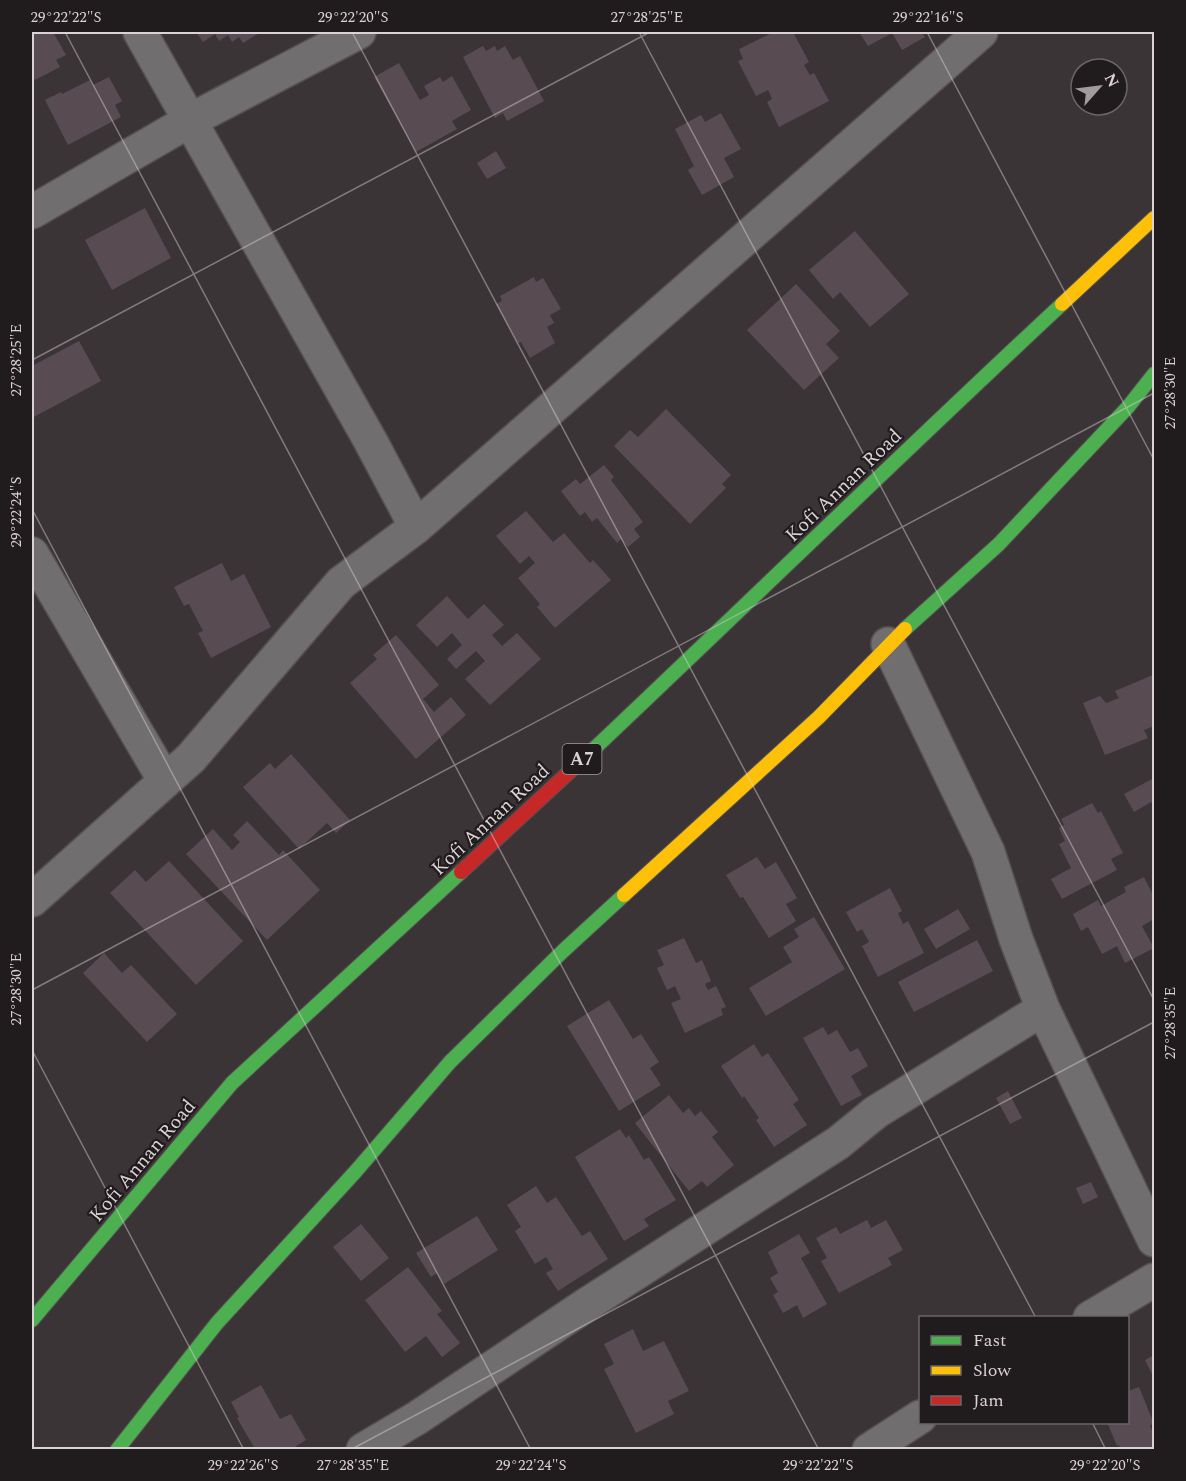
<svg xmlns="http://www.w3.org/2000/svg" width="1186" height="1481" font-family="Spectral,serif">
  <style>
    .building { fill: #594b52 }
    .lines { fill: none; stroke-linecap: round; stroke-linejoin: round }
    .street-casing { stroke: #565052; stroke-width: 36 }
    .fast-casing { stroke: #565052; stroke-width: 16 }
    .slow-casing { stroke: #565052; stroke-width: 16 }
    .jam-casing { stroke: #565052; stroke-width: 16 }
    .street { stroke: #716e6f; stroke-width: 33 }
    .fast { stroke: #4caf50; stroke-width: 14 }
    .slow { stroke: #ffc107; stroke-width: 14 }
    .jam { stroke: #c62828; stroke-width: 14 }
    .ticks { fill: none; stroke: #d9d3d5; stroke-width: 1.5; stroke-opacity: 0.45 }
    .labels { text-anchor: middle; stroke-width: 4.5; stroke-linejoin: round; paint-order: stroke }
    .shield { fill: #201b1d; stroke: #a29c9e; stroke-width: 1.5 }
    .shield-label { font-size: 18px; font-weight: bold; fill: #d9d3d5 }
    .street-label { font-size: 20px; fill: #d9d3d5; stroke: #201b1d }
    .neatline { fill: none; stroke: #d9d3d5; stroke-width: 2 }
    .ticks-label { font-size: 15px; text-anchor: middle; fill: #d9d3d5 }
  </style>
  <rect width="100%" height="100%" fill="#3a3437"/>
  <path class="building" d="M32,32H53L66,55L56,60L60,67L35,80L32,75Z
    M196,32H261L243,43L239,37L232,42L228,35L219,41L215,34L203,42Z
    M774,32H793L809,62L804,65L810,75L814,73L829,101L779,127L767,102L772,99L768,90L756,96L738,61L743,59L739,49Z
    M859,32H922L925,37L902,50L892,33L868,46Z
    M483,46L486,51L495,46L497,51L505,46L513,60L520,56L544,101L507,121L503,113L495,118L463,57Z
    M399,63L420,100L429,95L424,86L440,77L443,82L452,76L471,110L452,121L457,129L416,152L374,77Z
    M109,77L122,101L115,105L121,117L68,145L45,100L61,92L62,94L90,80L93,85Z
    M721,113L741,149L724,158L734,177L702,195L688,170L694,166L675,129L701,115L705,122Z
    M496,151L506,168L487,179L477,163Z
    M145,208L171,258L112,290L85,240Z
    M855,231L909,294L870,327L840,292L833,299L809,270Z
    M534,277L536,282L543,278L561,309L550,315L554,323L547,327L555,343L530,358L521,342L518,343L496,304L502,301L500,296Z
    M796,284L840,331L826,344L839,358L804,390L747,330Z
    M79,341L101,381L32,418V366Z
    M666,409L731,475L722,484L726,488L690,524L614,446L630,430L638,437Z
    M604,465L614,477L611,480L643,522L634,529L640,537L628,547L621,539L617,543L597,518L592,522L585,512L580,516L561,491L576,479L580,484Z
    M526,511L553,542L564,533L590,563L593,560L611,580L555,628L537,607L540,604L518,578L535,563L529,556L520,564L496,536Z
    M222,563L231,581L244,574L271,627L211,658L198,633L203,631L189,604L184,606L174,587Z
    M447,596L468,619L484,604L504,625L492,635L502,646L517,633L541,659L490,705L465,679L485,661L476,651L456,669L447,659L462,645L452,633L437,647L416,625Z
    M396,635L439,685L423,699L434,712L451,697L466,715L416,759L350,683L377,659L373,655Z
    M1153,675L1154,726L1144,730L1148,738L1105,755L1083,703L1100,696L1106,703L1119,698L1115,691Z
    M291,754L350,820L336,833L327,823L299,849L243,787L270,763L275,769Z
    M1154,778V807L1151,802L1134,812L1124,794Z
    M1092,803L1098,813L1101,811L1123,853L1111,859L1117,870L1062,899L1051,879L1071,868L1059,844L1065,841L1059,828L1064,825L1061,819Z
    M247,821L279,855L283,850L320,890L267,940L186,854L213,829L232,850L240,842L233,835Z
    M757,857L765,869L776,862L797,898L786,904L796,921L769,938L743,897L740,898L726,875Z
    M169,861L243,941L196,985L110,893L135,870L146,882Z
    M1144,877L1154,897V919L1142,926L1154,948L1125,963L1117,946L1102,954L1088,927L1081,931L1073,914L1098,900L1101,906L1126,892L1124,887Z
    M890,888L902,911L898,913L903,924L908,921L924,953L878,977L862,946L869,942L862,929L857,932L846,912Z
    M958,909L970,929L936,949L924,929Z
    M814,917L845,969L766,1016L749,988L792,962L783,947L799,937L794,929Z
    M684,938L696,963L702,960L711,981L705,984L708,990L716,986L726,1007L721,1009L723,1015L685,1033L671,1003L681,999L675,986L667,990L657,968L664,965L657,950Z
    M977,940L993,971L914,1012L898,982Z
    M104,953L122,973L131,965L177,1014L147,1042L83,973Z
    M609,1000L633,1039L641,1034L659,1062L650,1068L661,1085L619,1111L567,1026Z
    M823,1027L828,1035L837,1030L850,1052L858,1048L868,1066L851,1076L862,1095L841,1106L803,1038Z
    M754,1044L762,1057L768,1053L799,1100L793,1104L807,1125L774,1147L756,1120L759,1118L744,1096L742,1098L721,1066Z
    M1008,1091L1022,1118L1010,1124L996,1098Z
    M669,1095L683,1113L689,1108L695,1116L701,1111L718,1132L712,1137L734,1165L707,1187L702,1181L689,1191L635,1123Z
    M620,1129L626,1138L629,1135L644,1160L649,1157L676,1200L644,1219L649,1226L624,1241L575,1157Z
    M1091,1182L1098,1197L1083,1204L1076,1188Z
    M536,1186L547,1203L556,1197L582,1236L590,1231L608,1259L558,1291L546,1273L553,1269L546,1257L535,1264L515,1231L521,1227L507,1205Z
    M477,1216L498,1250L444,1284L437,1273L431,1277L416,1253Z
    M867,1220L871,1228L886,1220L903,1250L888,1258L892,1265L839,1293L821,1261L827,1258L816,1238L836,1227L840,1234Z
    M361,1224L389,1258L361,1281L333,1247Z
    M799,1234L810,1253L801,1258L827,1304L803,1318L797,1305L783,1313L773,1295L778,1292L770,1278L778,1273L768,1252Z
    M408,1267L442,1311L437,1314L460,1343L442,1357L426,1336L405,1352L365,1300Z
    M633,1329L643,1351L664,1341L689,1391L668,1401L674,1414L636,1433L604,1369L614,1364L604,1344Z
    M1154,1355V1378L1145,1360Z
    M261,1385L280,1419L291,1414L306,1440L296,1446L298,1450L255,1449L237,1418L239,1417L231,1402Z
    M1139,1387L1154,1424L1150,1425L1154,1436V1450H1121L1119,1445L1117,1446L1107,1422H1128V1391Z"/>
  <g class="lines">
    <g class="street-casing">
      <path id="street" d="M140,32L371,442L416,527
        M32,212L189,121L359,32
        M32,554L165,781
        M888,644L988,852L1016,939L1043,1009L1154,1240
        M32,900L191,758L341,583L416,527L981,32
        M1090,1318L1154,1280
        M363,1450L417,1418L586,1305L838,1143L876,1112L1043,1009
        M869,1450L920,1417"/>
    </g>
    <g class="fast-casing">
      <path id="fast" d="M905,629L999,544L1128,407L1154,374
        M579,763C740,611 899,456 1062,304
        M32,1320L232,1083L461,872
        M117,1450L217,1323L356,1171L450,1062L563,951L624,895"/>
    </g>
    <g class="slow-casing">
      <path id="slow" d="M1062,304L1154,218
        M624,895L819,717L905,629"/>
    </g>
    <g class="jam-casing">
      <path id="jam" d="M461,872L579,763"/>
    </g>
    <use href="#street" class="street"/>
    <use href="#fast" class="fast"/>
    <use href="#slow" class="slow"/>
    <use href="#jam" class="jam"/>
  </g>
  <path class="ticks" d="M65,32L819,1450M352,32L1036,1318M639,32L1154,1000M927,32L1154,460M32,360L650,32M32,509L531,1450M32,990L1154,393M32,1050L244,1450M1092,1422L1106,1450M350,1450L1154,1022"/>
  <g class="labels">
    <rect class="shield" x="562.5" y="744" width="39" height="30" rx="4.5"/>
    <g class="shield-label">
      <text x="582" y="765">A7</text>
    </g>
    <g class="street-label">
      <text transform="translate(843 485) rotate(-44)" y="7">Kofi Annan Road</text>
      <text transform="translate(490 819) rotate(-43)" y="7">Kofi Annan Road</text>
      <text transform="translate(142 1160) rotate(-50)" y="7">Kofi Annan Road</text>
    </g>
  </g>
  <rect width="1186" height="1481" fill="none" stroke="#201b1d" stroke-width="66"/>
  <rect x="919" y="1316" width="210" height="108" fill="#201b1d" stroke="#6a6567" stroke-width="1.5"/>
  <rect x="931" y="1336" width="30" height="9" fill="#4caf50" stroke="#6a6567" stroke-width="1.5"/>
  <text x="973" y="1346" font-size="18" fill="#d9d3d5">Fast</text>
  <rect x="931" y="1366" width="30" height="9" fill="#ffc107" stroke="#6a6567" stroke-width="1.5"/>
  <text x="973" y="1376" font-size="18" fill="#d9d3d5">Slow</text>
  <rect x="931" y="1396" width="30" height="9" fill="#c62828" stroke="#6a6567" stroke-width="1.5"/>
  <text x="973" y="1406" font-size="18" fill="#d9d3d5">Jam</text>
  <g transform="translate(1099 87) rotate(62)"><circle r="28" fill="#201b1d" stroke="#6a6567" stroke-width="1.5"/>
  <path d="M0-4.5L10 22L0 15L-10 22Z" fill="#a19b9e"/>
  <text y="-9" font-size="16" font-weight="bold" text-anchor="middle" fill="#d9d3d5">N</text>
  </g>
  <rect x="33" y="33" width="1120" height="1415" class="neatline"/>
  <g class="ticks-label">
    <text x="66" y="22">29°22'22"S</text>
    <text x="353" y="22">29°22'20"S</text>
    <text x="647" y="22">27°28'25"E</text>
    <text x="928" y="22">29°22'16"S</text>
    <text transform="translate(16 360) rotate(-90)" y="5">27°28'25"E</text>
    <text transform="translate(1170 393) rotate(-90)" y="5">27°28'30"E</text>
    <text transform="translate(16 512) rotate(-90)" y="5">29°22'24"S</text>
    <text transform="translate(16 989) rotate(-90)" y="5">27°28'30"E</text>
    <text transform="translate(1170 1023) rotate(-90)" y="5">27°28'35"E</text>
    <text x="243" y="1470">29°22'26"S</text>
    <text x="353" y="1470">27°28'35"E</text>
    <text x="531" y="1470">29°22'24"S</text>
    <text x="818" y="1470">29°22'22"S</text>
    <text x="1105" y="1470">29°22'20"S</text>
  </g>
</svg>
